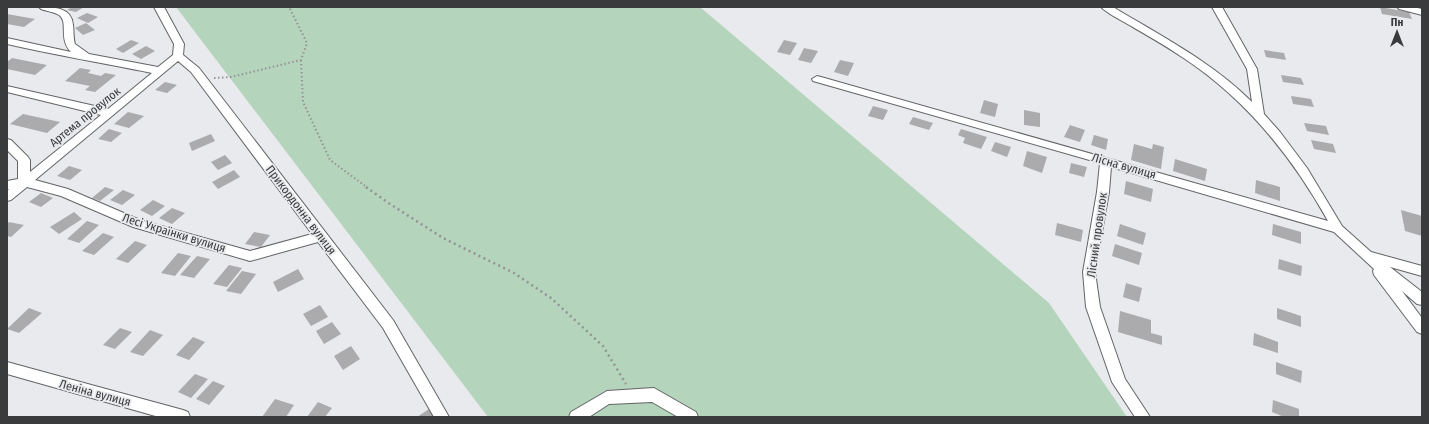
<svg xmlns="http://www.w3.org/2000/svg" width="1429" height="424" font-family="'Fira Sans Condensed',sans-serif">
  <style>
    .green { fill: #b5d4bc }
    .building { fill: #abaaad }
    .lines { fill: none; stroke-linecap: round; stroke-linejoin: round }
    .minor-casing { stroke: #636466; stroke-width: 2 }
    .path-far1 { stroke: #929395; stroke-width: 2; stroke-dasharray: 1.5 2.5; stroke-linecap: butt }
    .path { stroke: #929395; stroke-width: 2.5; stroke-dasharray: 2 3.5; stroke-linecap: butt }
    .minor { fill: #fff; fill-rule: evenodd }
    .labels { text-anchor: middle; stroke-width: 3.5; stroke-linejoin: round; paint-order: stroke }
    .street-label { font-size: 12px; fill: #3a3b3c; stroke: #e8eaed }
  </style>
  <rect width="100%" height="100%" fill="#e8eaed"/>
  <path class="green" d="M176,7H700L1049,303L1127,417H488Z"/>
  <path class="building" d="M72,7H84L76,12L67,10Z
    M1380,7L1409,12L1412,19L1382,14Z
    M87,13L98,17L88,23L77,18Z
    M7,14L35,19L24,27L7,24Z
    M86,23L95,30L83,35L75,28Z
    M131,40L139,43L123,53L116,49Z
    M784,40L797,43L790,55L777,52Z
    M146,46L155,51L141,59L132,54Z
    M804,48L818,51L811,63L798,60Z
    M1264,50L1284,53L1286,60L1266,57Z
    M12,58L47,65L35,75L7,69V62Z
    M840,60L854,63L848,76L834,72Z
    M80,68L91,70L88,73L101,76L105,73L116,75L95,92L85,90L90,86L65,81Z
    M1281,75L1301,78L1304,85L1283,82Z
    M165,82L177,85L167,93L155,90Z
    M1291,96L1311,99L1314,107L1293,104Z
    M984,100L998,104L995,117L980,113Z
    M873,106L888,110L883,120L868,116Z
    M1024,110L1040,113V127L1024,125Z
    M128,112L144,116L129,128L114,124Z
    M23,114L60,122L47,133L10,124Z
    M913,117L933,123L929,130L909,124Z
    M1304,123L1326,126L1329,135L1307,131Z
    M1070,125L1085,130L1080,142L1064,137Z
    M109,129L122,133L111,142L98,139Z
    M961,129L987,137L981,149L963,143L965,138L958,135Z
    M211,134L215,141L192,151L189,143Z
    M1094,135L1108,139L1106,150L1091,145Z
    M1311,140L1333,144L1336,153L1314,149Z
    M995,142L1011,147L1007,157L991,151Z
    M1134,144L1152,149L1153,144L1164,147L1161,169L1131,160Z
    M1027,151L1047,157L1042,173L1023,166Z
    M225,155L232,163L218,170L211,162Z
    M1175,159L1207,169L1205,181L1173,171Z
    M1071,163L1087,167L1084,177L1069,173Z
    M69,166L82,170L70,180L57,176Z
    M234,170L240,177L218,189L212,182Z
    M1256,180L1280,187V201L1255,193Z
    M1126,181L1153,189L1151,202L1124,194Z
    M105,187L114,190L100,201L92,198Z
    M123,190L135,195L122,205L110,200Z
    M41,193L53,198L41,207L29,202Z
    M153,200L165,206L152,216L140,210Z
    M172,208L185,213L172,224L159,218Z
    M1401,210L1422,216V236L1405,231Z
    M74,212L82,219L59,234L50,227Z
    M87,221L99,225L79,243L67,239Z
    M9,222L24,225L11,237L7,236V224Z
    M1057,223L1083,230L1081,242L1055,235Z
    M1120,224L1146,233L1143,245L1117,236Z
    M1273,224L1301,232V244L1272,235Z
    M254,232L270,235L261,247L245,244Z
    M103,233L114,237L94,255L82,251Z
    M135,241L147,245L128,263L116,259Z
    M1115,244L1142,253L1139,265L1112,256Z
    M178,253L191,256L175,276L161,273Z
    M197,256L210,259L194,278L180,275Z
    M1279,259L1302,266L1301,276L1278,269Z
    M229,265L242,268L227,287L213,284Z
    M298,269L304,279L278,292L273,282Z
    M242,271L256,274L241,294L226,291Z
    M1126,283L1142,288L1139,302L1123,297Z
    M320,305L328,317L311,326L303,314Z
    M29,308L42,313L19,333L7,329Z
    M1277,308L1301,316V327L1277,319Z
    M1120,311L1151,320V333L1162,336V345L1118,332Z
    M332,322L341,334L324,344L316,331Z
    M120,328L132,332L115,349L103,345Z
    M150,330L163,335L143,356L130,352Z
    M1254,333L1278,342V353L1253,345Z
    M193,337L205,342L189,360L176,355Z
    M351,346L360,359L343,370L334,356Z
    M1276,362L1302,371L1301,383L1276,374Z
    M195,374L208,379L191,398L178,392Z
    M213,381L225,386L209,405L196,399Z
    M275,399L294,405L286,417H262Z
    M1273,400L1299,409V417H1284L1272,412Z
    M318,402L332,408L325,417H307Z
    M429,409L435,417H417Z"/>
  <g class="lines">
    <g class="minor-casing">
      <path id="minor" d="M39,7C53,7 72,7 73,25C74,31 73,38 75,44L89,54L158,67L173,55L174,44L154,7H164L184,44L183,55L199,68L393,320L449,417H434L383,328L318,242L250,261L133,227L61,196L27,187L11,200L7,201V191L9,189H7V181L18,179V161L7,150V139L11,140L28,157L30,160V172L101,115L7,92V86L108,109L152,73C103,63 55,55 7,44V38L71,52C58,39 69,22 59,15C54,12 46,11 41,9ZM178,61L191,72L312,234L250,251L140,220L68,189L35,180Z
        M1101,7H1113C1161,36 1212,62 1252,102L1247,69L1212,7H1222L1257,69L1264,114L1280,132L1307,168L1342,226L1371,252L1422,266V276L1390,267L1422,292V305L1417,304L1402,291L1422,318V334L1417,332L1374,275L1373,271L1374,269L1334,232L1111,167L1109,192L1095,272L1100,307L1125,379L1150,417H1135L1112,382L1086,307L1083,272L1097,192L1100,163L813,81L812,79L817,76L821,77L1328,221C1291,155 1245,98 1182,57C1163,44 1143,33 1124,22C1117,18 1107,13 1101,7Z
        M1397,7H1413L1422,9V15L1399,9Z
        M7,362L183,410L188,412L190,417H159L7,374Z
        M654,388L696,412L698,417H678L652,402L609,404L589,417H569L571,412L607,391Z"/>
    </g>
    <path class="path-far1" d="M301,60L303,102L330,160L368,188
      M214,78L231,77L301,60L307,43L289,7"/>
    <path class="path" d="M366,187L390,204L443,238L514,273L551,298L603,346L626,384"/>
    <use href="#minor" class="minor"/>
  </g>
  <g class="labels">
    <g class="street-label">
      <text transform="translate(85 117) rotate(-39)" y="4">Артема провулок</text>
      <text transform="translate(1124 166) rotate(16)" y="4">Лісна вулиця</text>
      <text transform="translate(301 210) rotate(53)" y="4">Прикордонна вулиця</text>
      <text transform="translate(174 233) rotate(17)" y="4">Лесі Українки вулиця</text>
      <text transform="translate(1097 235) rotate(-82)" y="4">Лісний провулок</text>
      <text transform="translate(95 393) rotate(15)" y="4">Леніна вулиця</text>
    </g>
  </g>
  <rect width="1429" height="424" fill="none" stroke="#3a3b3c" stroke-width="16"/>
  <g transform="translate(1397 32)" stroke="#e8eaed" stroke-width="3" paint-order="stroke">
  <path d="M0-3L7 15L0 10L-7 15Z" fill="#3a3b3c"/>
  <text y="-6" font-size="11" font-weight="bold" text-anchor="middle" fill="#3a3b3c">Пн</text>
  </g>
</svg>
